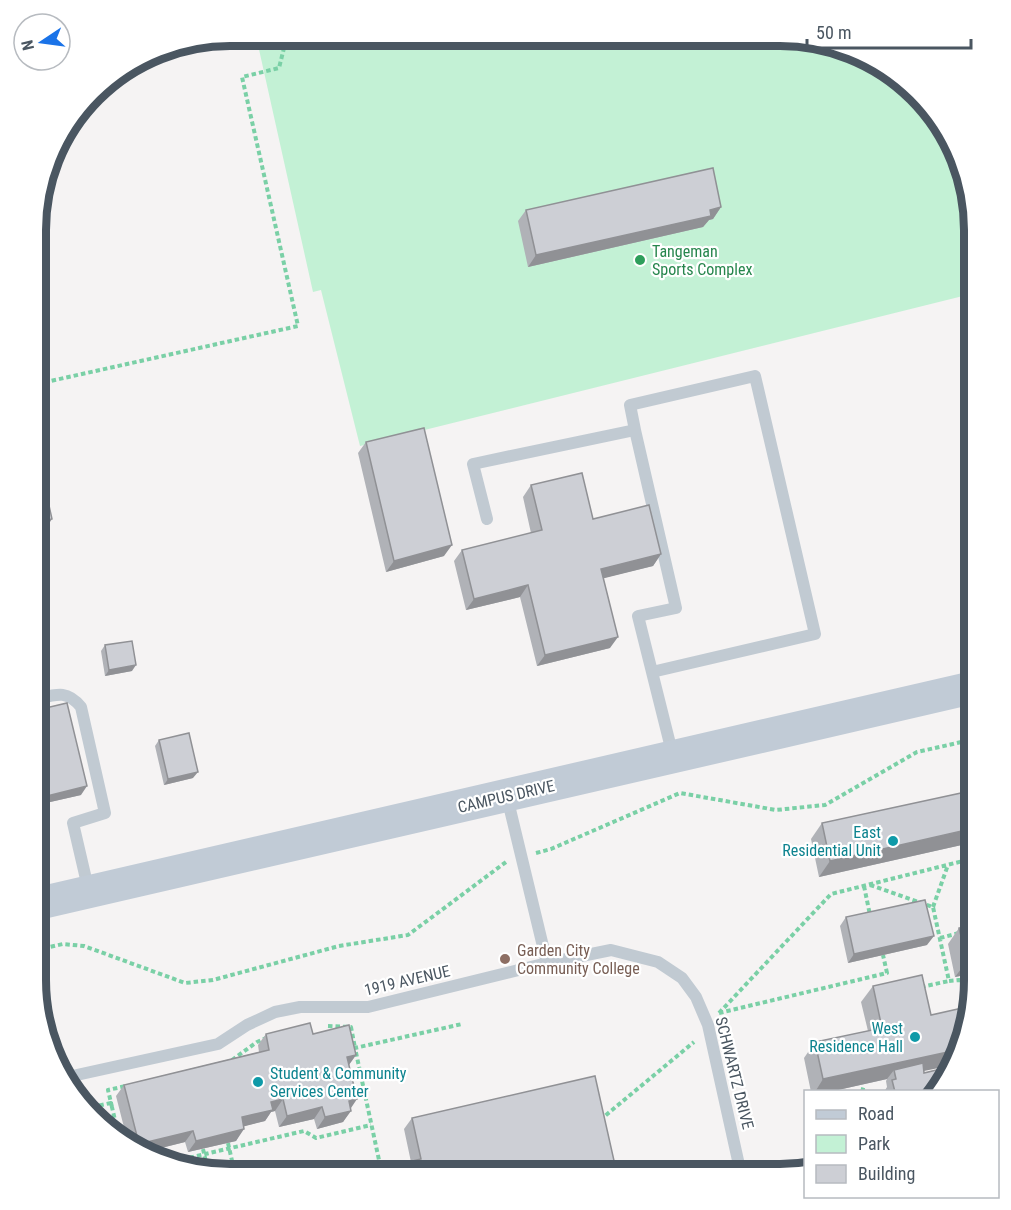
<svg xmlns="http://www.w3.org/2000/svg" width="1011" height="1210" font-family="'Roboto Condensed',sans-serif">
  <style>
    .green { fill: #c3f1d5 }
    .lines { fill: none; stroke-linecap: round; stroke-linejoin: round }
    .path { stroke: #7ad0a6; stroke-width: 4; stroke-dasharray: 4.5 3; stroke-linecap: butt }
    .lane { stroke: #c1cad2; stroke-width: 12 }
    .secondary { stroke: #c1cbd6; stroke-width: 33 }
    .wall { fill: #b0b2b7 }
    .shaded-wall { fill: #909195 }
    .building { fill: #cdcfd5; stroke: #909195; stroke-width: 1.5 }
    .leisure-dot { fill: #2e9e5b; stroke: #fff; stroke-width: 2 }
    .culture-dot { fill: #0f9aa8; stroke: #fff; stroke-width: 2 }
    .education-dot { fill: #8d6e63; stroke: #fff; stroke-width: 2 }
    .labels { text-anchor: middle; stroke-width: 4.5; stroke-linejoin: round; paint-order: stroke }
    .leisure-label { font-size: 16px; fill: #27864d; stroke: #fff; text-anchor: start }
    .street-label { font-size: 16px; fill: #4a5661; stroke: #fff }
    .culture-label { font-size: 16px; fill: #0d838f; stroke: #fff; text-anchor: end }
    .education-label { font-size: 16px; fill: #785e54; stroke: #fff; text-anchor: start }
    .rim { fill: none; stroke: #4a5661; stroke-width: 8 }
  </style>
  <rect width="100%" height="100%" fill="#f5f3f3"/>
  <path class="green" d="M256,36L807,38L888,69L949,133L975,230V293L360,446L321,290L313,292Z"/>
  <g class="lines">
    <path class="path" d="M37,384L298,326L242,77L279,68L287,36
      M536,853L551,849L680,793L776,810L825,805L917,752L975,739
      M870,885L933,907L949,981L959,980L975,985
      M864,886L870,915
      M933,907L948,865
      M940,938L959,933
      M36,950L63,944L84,946L185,983L213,980L339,946L408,935L506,862
      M921,987L949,981
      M719,1013L831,894L975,858
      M719,1013L887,973L883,955
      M328,1026L351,1027L355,1048
      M232,1060L257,1042L266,1038
      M862,1092L864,1085
      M92,1107L111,1103L118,1133
      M112,1107L108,1090L126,1086
      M600,1120L694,1042
      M228,1143L235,1174
      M203,1149L208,1171
      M175,1161L304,1131L316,1138L371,1125
      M382,1174L355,1048L462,1024"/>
    <path class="lane" d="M635,430L630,405L755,376L815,634L652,672
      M487,519L473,464L635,430L676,608L638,616L673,756
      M37,699C57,694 67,690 81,707L105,813L73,823L89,892
      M507,797L547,963
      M63,1078L218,1044L247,1025L275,1012L300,1007H368L547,963L611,950L658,962L682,978L696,997L708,1025L741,1174"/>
    <path class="secondary" d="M36,904L975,687"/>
  </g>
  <path class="wall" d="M721,207L713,219L709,220L703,227L528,267L518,221L526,210Z
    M366,442L444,556L386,572L358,453Z
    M531,485L661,554L653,566L603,578L610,648L537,666L520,597L466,610L454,561L462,550L531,533L523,497Z
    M105,645L132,671L105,676L101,651Z
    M37,710L81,795L37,805L36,802Z
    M159,740L193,778L164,785L155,746Z
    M975,790V842L819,877L811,839L822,823Z
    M846,917L927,945L848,963L840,926Z
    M975,925V973L955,977L948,944L959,928Z
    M873,986L924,1071L935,1092H884L887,1087L886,1081L887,1079L829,1092H811L804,1058L815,1042L868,1031L861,1002Z
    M266,1034H313L356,1055L349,1065L351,1109L343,1122L317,1129L314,1119L279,1127L275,1111L271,1112L265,1121L244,1126L236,1141L188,1152L185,1142L145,1152L133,1148L128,1143L116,1096L124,1085L259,1052L258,1045Z
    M412,1118L617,1174H400L408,1162H411L404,1129Z"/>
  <path class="shaded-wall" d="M721,207L713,219L709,220L703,227L528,267L536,255Z
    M52,519L48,525L37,527V522Z
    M452,545L444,556L386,572L394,561Z
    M661,554L653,566L593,581L601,569Z
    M528,585L520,597L466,610L474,599Z
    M618,637L610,648L537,666L545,655Z
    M136,665L132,671L105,676L109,670Z
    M198,772L193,778L164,785L168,779Z
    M87,786L81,795L37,805L43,797Z
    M975,828V842L819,877L830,861Z
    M934,936L927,945L848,963L854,954Z
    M975,959V973L955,977L967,961Z
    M957,1050L953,1065L895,1077L894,1070L887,1079L829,1092H815L823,1079Z
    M356,1055L348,1066L347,1057Z
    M283,1099L275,1111L271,1112L265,1121L234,1129L242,1117L271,1102Z
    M357,1099L349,1111V1101Z
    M322,1107L314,1119L279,1127L287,1116Z
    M351,1111L343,1122L317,1129L325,1117Z
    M244,1129L236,1141L188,1152L196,1141Z
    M193,1131L185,1142L145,1152L135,1149L139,1144Z"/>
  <path class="building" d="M713,168L721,207L710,210L711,216L536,255L526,210Z
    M424,428L452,545L394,561L366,442Z
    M582,473L593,519L649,505L661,554L601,569L618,637L545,655L528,585L474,599L462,550L542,530L531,485Z
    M46,492L52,519L37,522V495Z
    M132,641L136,665L109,670L105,645Z
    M67,703L87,786L43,797L36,768L37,710Z
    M189,733L198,772L168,779L159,740Z
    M975,790V828L830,861L822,823Z
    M925,900L934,936L854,954L846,917Z
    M975,925V959L967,961L959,928Z
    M922,975L931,1015L971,1006L957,1050L823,1079L815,1042L882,1028L873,986Z
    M310,1023L313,1034L349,1025L356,1055L347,1057L357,1099L349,1101L351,1111L325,1117L322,1107L287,1116L283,1099L271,1102L273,1110L242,1117L244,1129L196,1141L193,1131L139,1144L124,1085L269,1050L266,1034Z
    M923,1063L924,1073L949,1067L950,1072L949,1077L935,1092H895L892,1080L896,1079L894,1070Z
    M595,1076L617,1174H410L408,1162L421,1159L412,1118Z"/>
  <circle class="leisure-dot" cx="640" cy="260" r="6"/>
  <g class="culture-dot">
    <circle cx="893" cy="841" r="6"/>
    <circle cx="915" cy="1037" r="6"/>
    <circle cx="258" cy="1082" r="6"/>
  </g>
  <circle class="education-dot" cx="505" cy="959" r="6"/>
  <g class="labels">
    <g class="leisure-label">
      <text x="652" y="257">Tangeman<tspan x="652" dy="18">Sports Complex</tspan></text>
    </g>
    <g class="street-label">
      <text transform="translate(506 796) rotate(-13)" y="6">CAMPUS DRIVE</text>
      <text transform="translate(407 980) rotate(-13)" y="6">1919 AVENUE</text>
      <text transform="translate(735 1073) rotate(76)" y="6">SCHWARTZ DRIVE</text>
    </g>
    <g class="culture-label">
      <text x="881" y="838">East<tspan x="881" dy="18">Residential Unit</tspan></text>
      <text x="903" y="1034">West<tspan x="903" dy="18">Residence Hall</tspan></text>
      <text x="270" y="1079" text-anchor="start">Student &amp; Community<tspan x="270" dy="18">Services Center</tspan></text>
    </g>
    <g class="education-label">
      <text x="517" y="956">Garden City<tspan x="517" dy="18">Community College</tspan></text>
    </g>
  </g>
  <path d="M0 0H1011V1210H0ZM230 46H780A184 184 0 0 1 964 230V980A184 184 0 0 1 780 1164H230A184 184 0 0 1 46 980V230A184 184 0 0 1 230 46Z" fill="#fff" fill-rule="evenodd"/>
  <path class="rim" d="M230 46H780A184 184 0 0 1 964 230V980A184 184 0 0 1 780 1164H230A184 184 0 0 1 46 980V230A184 184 0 0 1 230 46Z"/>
  <rect x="804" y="1090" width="195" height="108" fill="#ffffff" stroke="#b7bbc0" stroke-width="1.5"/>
  <rect x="816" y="1110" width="30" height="9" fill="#c1cbd6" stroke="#b7bbc0" stroke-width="1.5"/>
  <text x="858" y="1120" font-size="18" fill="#4a5661">Road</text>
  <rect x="816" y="1135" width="30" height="18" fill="#c3f1d5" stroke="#b7bbc0" stroke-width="1.5"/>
  <text x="858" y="1150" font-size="18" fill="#4a5661">Park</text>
  <rect x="816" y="1165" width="30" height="18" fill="#cdcfd5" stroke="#b7bbc0" stroke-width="1.5"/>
  <text x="858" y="1180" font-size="18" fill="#4a5661">Building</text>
  <g transform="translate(42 42) rotate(257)"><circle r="28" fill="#ffffff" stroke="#b7bbc0" stroke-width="1.5"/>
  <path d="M0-4.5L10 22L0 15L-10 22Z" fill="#1a73e8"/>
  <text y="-9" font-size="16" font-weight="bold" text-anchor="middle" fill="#4a5661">N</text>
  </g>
  <path d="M807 39v9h164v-9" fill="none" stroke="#4a5661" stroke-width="3"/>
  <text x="816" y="39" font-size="18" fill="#4a5661" stroke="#ffffff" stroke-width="4.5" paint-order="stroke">50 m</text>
</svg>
